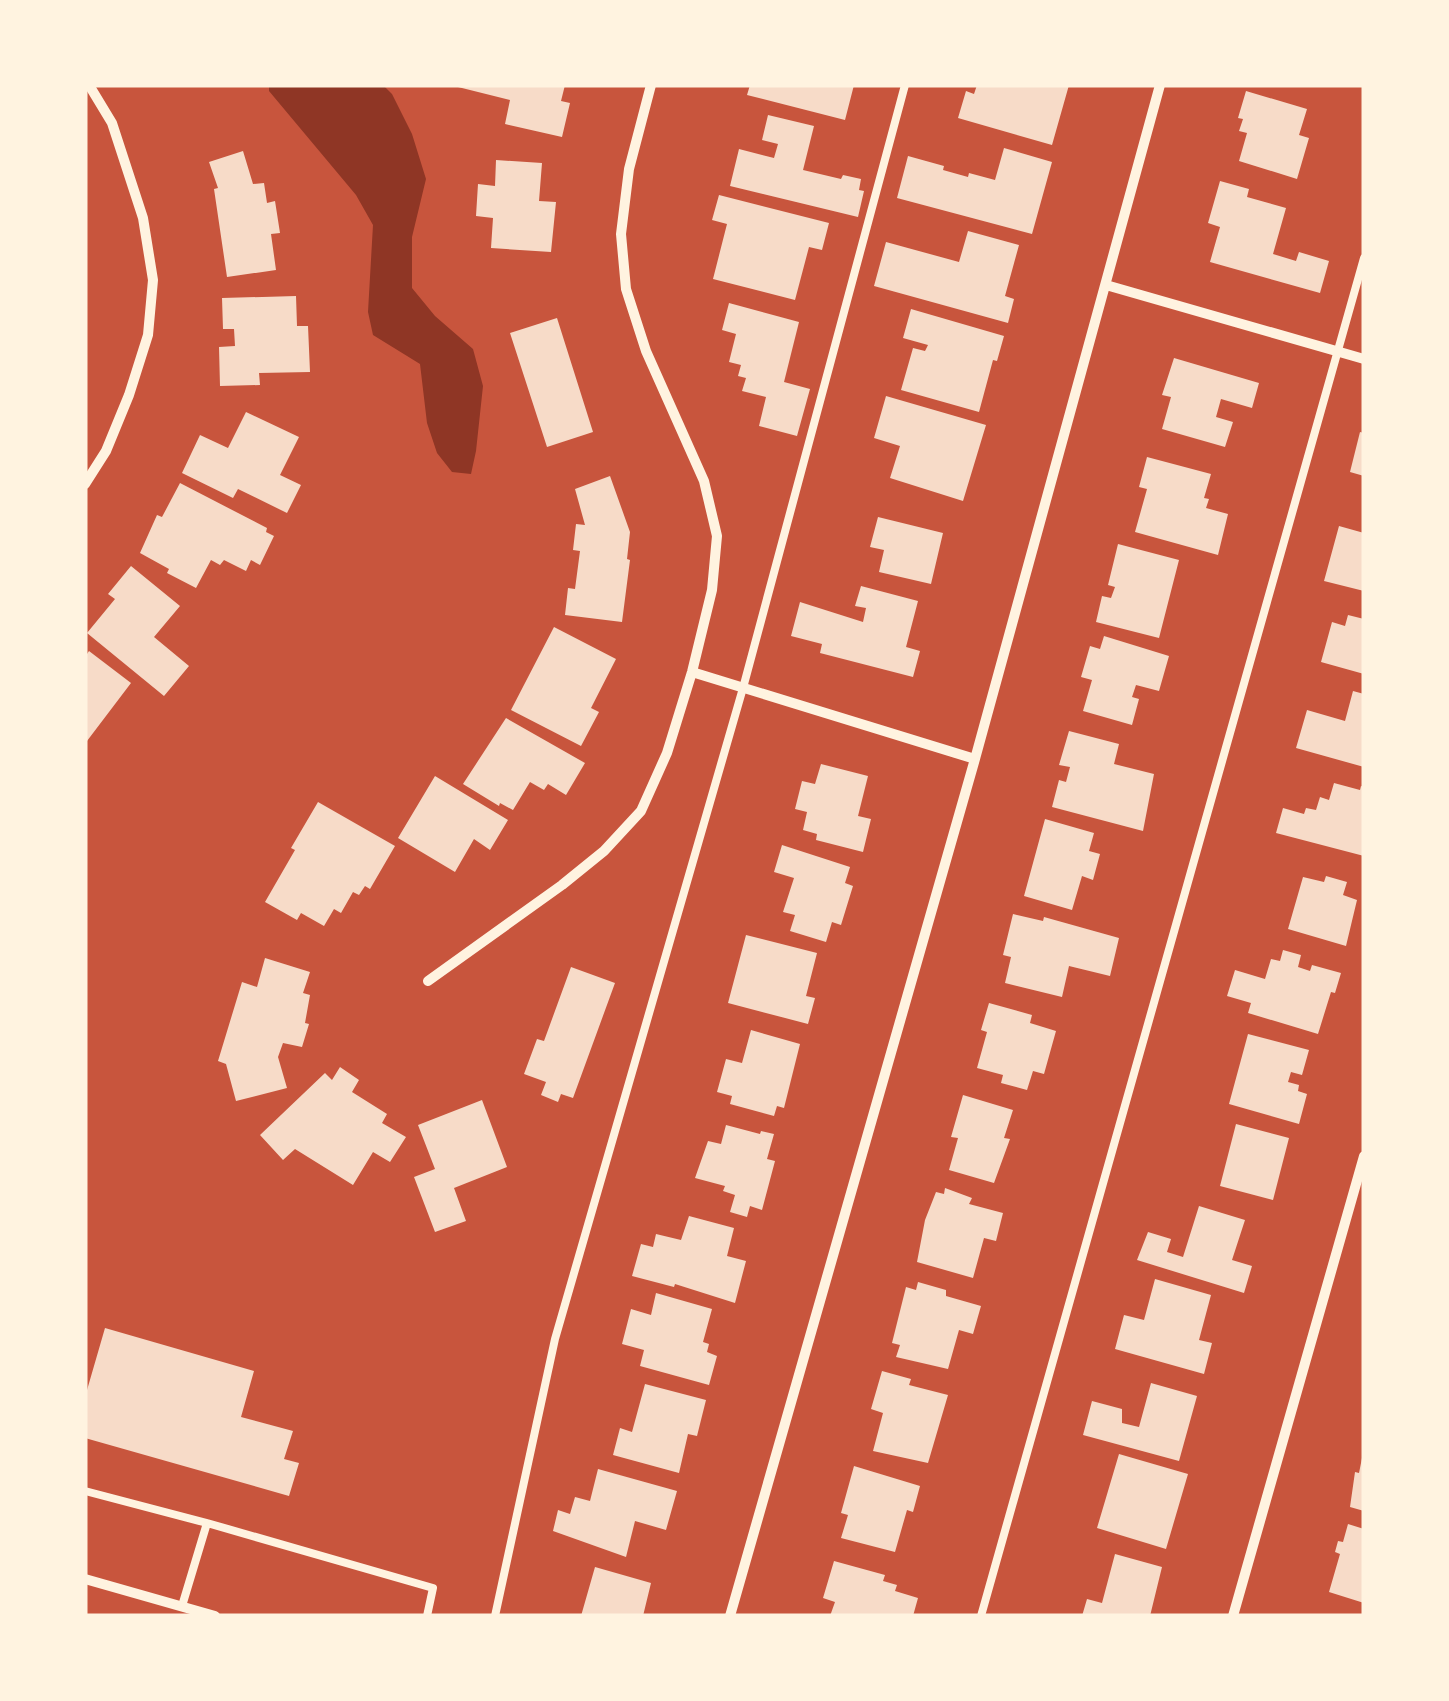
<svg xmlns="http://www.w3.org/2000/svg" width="1449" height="1701" font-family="Raleway,sans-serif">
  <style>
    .water { fill: #8f3625 }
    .building { fill: #f7dbc8 }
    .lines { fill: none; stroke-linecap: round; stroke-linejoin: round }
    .service { stroke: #fff3e0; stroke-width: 8 }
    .minor { stroke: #fff3e0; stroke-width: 10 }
  </style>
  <rect width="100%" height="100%" fill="#c8553d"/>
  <path class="water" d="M269,85H383L392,94L412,134L426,179L412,237V288L435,316L473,349L483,386L476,451L471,474L452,472L437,453L427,423L420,364L373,335L368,312L373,225L356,195L269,91Z"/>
  <path class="building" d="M450,85H565L561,101L570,103L562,137L505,124L510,100Z
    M750,85H854L845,120L747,95Z
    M977,85H1069L1052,145L958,118L966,91L974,94Z
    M1246,91L1307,109L1299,135L1309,138L1297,179L1239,161L1247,133L1239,131L1243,119L1238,118Z
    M768,115L814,126L803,170L841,179L843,175L861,179L859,190L864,191L858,217L730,186L739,149L774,158L778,144L762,140Z
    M1004,148L1052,162L1032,234L897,198L908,156L944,166L943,170L968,177L969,173L995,180Z
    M243,151L253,184L264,183L267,203L275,201L280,233L271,234L276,270L227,277L214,189L218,188L209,162Z
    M496,160L542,163L539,201L556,202L551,252L491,248L493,218L476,216L478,184L495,186Z
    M1220,181L1249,189L1247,197L1286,208L1273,254L1296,261L1299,252L1329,261L1320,293L1210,262L1220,227L1208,223Z
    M719,195L829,223L822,250L809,247L795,300L713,279L727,224L712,220Z
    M968,231L1019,245L1005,296L1014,299L1008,323L874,286L886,242L959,262Z
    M296,296L297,326H308L310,372L259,373L260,385L220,386L219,347L235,346L234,329H223L222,298Z
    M729,303L799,322L784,382L810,389L797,436L759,426L766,397L742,391L746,378L738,376L741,365L729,362L736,334L722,330Z
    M911,309L1004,336L997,361L993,360L979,412L901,390L913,348L925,351L928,345L903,338Z
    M557,318L593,432L547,447L510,333Z
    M1174,358L1259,383L1252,408L1221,399L1216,417L1233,422L1225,447L1162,429L1171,397L1162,395Z
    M886,396L986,425L963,501L890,478L900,446L874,438Z
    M246,412L299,437L280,475L301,485L287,513L238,489L233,498L182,473L200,435L228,448Z
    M1360,432L1364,433V476L1350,472Z
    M1147,457L1211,474L1204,498L1209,499L1206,508L1228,514L1218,555L1135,532L1147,489L1139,487Z
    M610,476L630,532L627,559L630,560L622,622L565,615L568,588L575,589L580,551L573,550L576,524L585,525L575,489Z
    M180,483L267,528L266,532L274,536L260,565L251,560L246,571L224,560L220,565L211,560L196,588L167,573L169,569L140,553L157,515L162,517Z
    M878,517L943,533L931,584L879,572L884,550L870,547Z
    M1339,526L1364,533V591L1324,581Z
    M1118,544L1179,560L1159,638L1096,622L1102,596L1111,598L1115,587L1108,585Z
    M131,566L180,606L154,637L189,666L164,696L87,633L115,599L108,594Z
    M861,586L918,601L906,647L920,651L913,677L820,653L822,644L791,636L800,602L863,622L866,608L855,606Z
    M1348,615L1364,619V674L1321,662L1332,622L1345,626Z
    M554,627L616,659L591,708L599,712L581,746L511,710Z
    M1104,636L1169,656L1159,691L1136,685L1132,697L1139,699L1132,725L1083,711L1092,680L1081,677L1090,646L1100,649Z
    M89,651L131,683L87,741L85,740V657Z
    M1353,691L1364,694V767L1296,748L1307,710L1345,721Z
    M506,718L585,763L566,795L548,784L544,790L530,782L513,810L500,803L499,806L463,784Z
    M1069,731L1119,744L1114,764L1154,774L1143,831L1052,807L1059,780L1066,782L1070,767L1059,765Z
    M821,764L868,776L858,816L871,819L863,852L816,840L817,834L803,830L807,812L795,809L802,781L815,784Z
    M435,776L508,820L490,850L474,839L455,872L398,838Z
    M1334,783L1360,790L1361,786L1364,787V856L1276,833L1283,808L1304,814L1306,808L1316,810L1320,797L1329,800Z
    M318,802L395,846L370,889L365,886L359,895L353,892L341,913L334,909L324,926L301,913L297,920L265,902L295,850L291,848Z
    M1045,819L1094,833L1089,851L1100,854L1093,880L1082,876L1072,910L1024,896Z
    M782,845L850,867L845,883L853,886L841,925L832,922L826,942L790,931L795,915L783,912L794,878L774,872Z
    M1326,876L1347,882L1343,895L1357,900L1346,946L1288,929L1303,877L1324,882Z
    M1013,914L1043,921L1044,917L1119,938L1110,976L1069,966L1062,997L1005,983L1011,957L1003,955Z
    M746,935L817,953L806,996L815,998L808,1024L728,1003Z
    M1283,950L1301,955L1298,967L1310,971L1312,965L1341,973L1335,993L1331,992L1318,1034L1248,1013L1251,1003L1227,996L1235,970L1265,979L1271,959L1280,961Z
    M265,958L310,972L303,993L310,995L305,1023L309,1024L302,1047L283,1043L278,1057L287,1088L236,1101L226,1064L218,1061L242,982L257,987Z
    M571,967L615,983L573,1098L561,1094L558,1102L541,1095L546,1082L524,1074L537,1039L544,1041Z
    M989,1003L1032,1015L1030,1023L1056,1031L1044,1074L1033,1071L1027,1090L1001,1083L1003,1075L977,1068L987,1032L981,1030Z
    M751,1030L800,1044L784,1108L777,1106L774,1116L730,1104L732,1096L717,1092L726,1059L742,1063Z
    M1248,1034L1309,1050L1302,1075L1291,1072L1288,1082L1299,1085L1298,1091L1307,1094L1299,1124L1229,1104Z
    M340,1067L359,1080L352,1092L387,1114L382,1123L406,1137L390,1162L373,1152L353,1185L295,1149L283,1160L260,1135L325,1073L332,1080Z
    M963,1095L1013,1110L1004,1138L1010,1139L994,1183L949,1170L958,1138L951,1137Z
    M482,1100L507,1167L454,1188L466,1221L435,1232L414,1177L435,1169L418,1125Z
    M1236,1124L1289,1138L1273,1200L1220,1186Z
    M726,1125L760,1134L761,1131L774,1134L767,1159L775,1161L762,1210L750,1206L747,1217L730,1212L735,1195L723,1191L725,1186L695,1178L708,1141L721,1144Z
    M945,1188L972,1198L969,1204L1003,1213L996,1241L984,1238L973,1278L917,1262L925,1220L936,1192L944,1194Z
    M1199,1206L1245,1220L1232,1260L1252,1266L1244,1293L1137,1260L1148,1232L1171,1239L1167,1252L1183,1257Z
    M689,1216L734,1228L727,1256L746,1261L735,1303L675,1284L674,1287L632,1276L641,1244L653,1247L656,1234L681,1240Z
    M1155,1279L1211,1295L1199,1340L1212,1343L1204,1374L1115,1349L1124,1315L1144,1320Z
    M918,1282L946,1290V1296L981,1306L973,1334L959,1330L948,1369L896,1357L900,1345L892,1343L906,1287L916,1290Z
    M656,1293L712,1309L703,1342L709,1344L707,1352L717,1356L709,1385L640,1366L644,1350L622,1344L631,1309L651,1315Z
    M105,1328L254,1371L241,1417L293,1431L284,1459L299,1463L289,1496L85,1438V1397Z
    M882,1371L911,1379L909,1385L948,1395L928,1463L873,1451L883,1413L871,1409Z
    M1151,1383L1197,1396L1179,1461L1083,1435L1092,1401L1122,1409V1423L1139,1427Z
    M645,1384L706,1400L697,1436L688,1434L679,1473L613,1455L620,1428L632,1432Z
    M1119,1454L1188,1474L1166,1549L1097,1528Z
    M1362,1458H1364V1511L1350,1507L1355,1472L1359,1473Z
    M854,1466L920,1486L913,1512L907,1510L895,1552L841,1538L848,1515L841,1513Z
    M598,1469L677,1491L666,1530L635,1521L626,1557L553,1531L558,1510L570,1514L575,1497L590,1501Z
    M1348,1524L1364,1529V1603L1329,1592L1340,1554L1335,1552L1338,1541L1343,1542Z
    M1115,1554L1162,1567L1150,1616H1082L1087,1599L1102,1603Z
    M834,1561L885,1575L883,1581L897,1585L895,1591L918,1598L913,1616H830L835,1602L823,1598Z
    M595,1567L651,1583L643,1616H581Z"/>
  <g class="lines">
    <path class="service" d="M85,1491L207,1523L433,1588L427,1616
      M182,1606L207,1523
      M495,1616L555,1339L743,688L905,85
      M981,1616L1364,258"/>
    <path class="minor" d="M1106,285L1364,359
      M85,484L106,451L129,395L148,335L153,280L143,218L112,123L89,85
      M692,672L975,759
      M428,981L562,885L604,851L641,811L667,753L692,672L712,590L717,536L704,481L646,351L626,289L621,234L629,169L651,85
      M85,1579L215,1616
      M730,1616L975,759L1160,85
      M1233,1616L1364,1156"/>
  </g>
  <rect width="1449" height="1701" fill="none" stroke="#fff3e0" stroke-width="175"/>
</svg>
